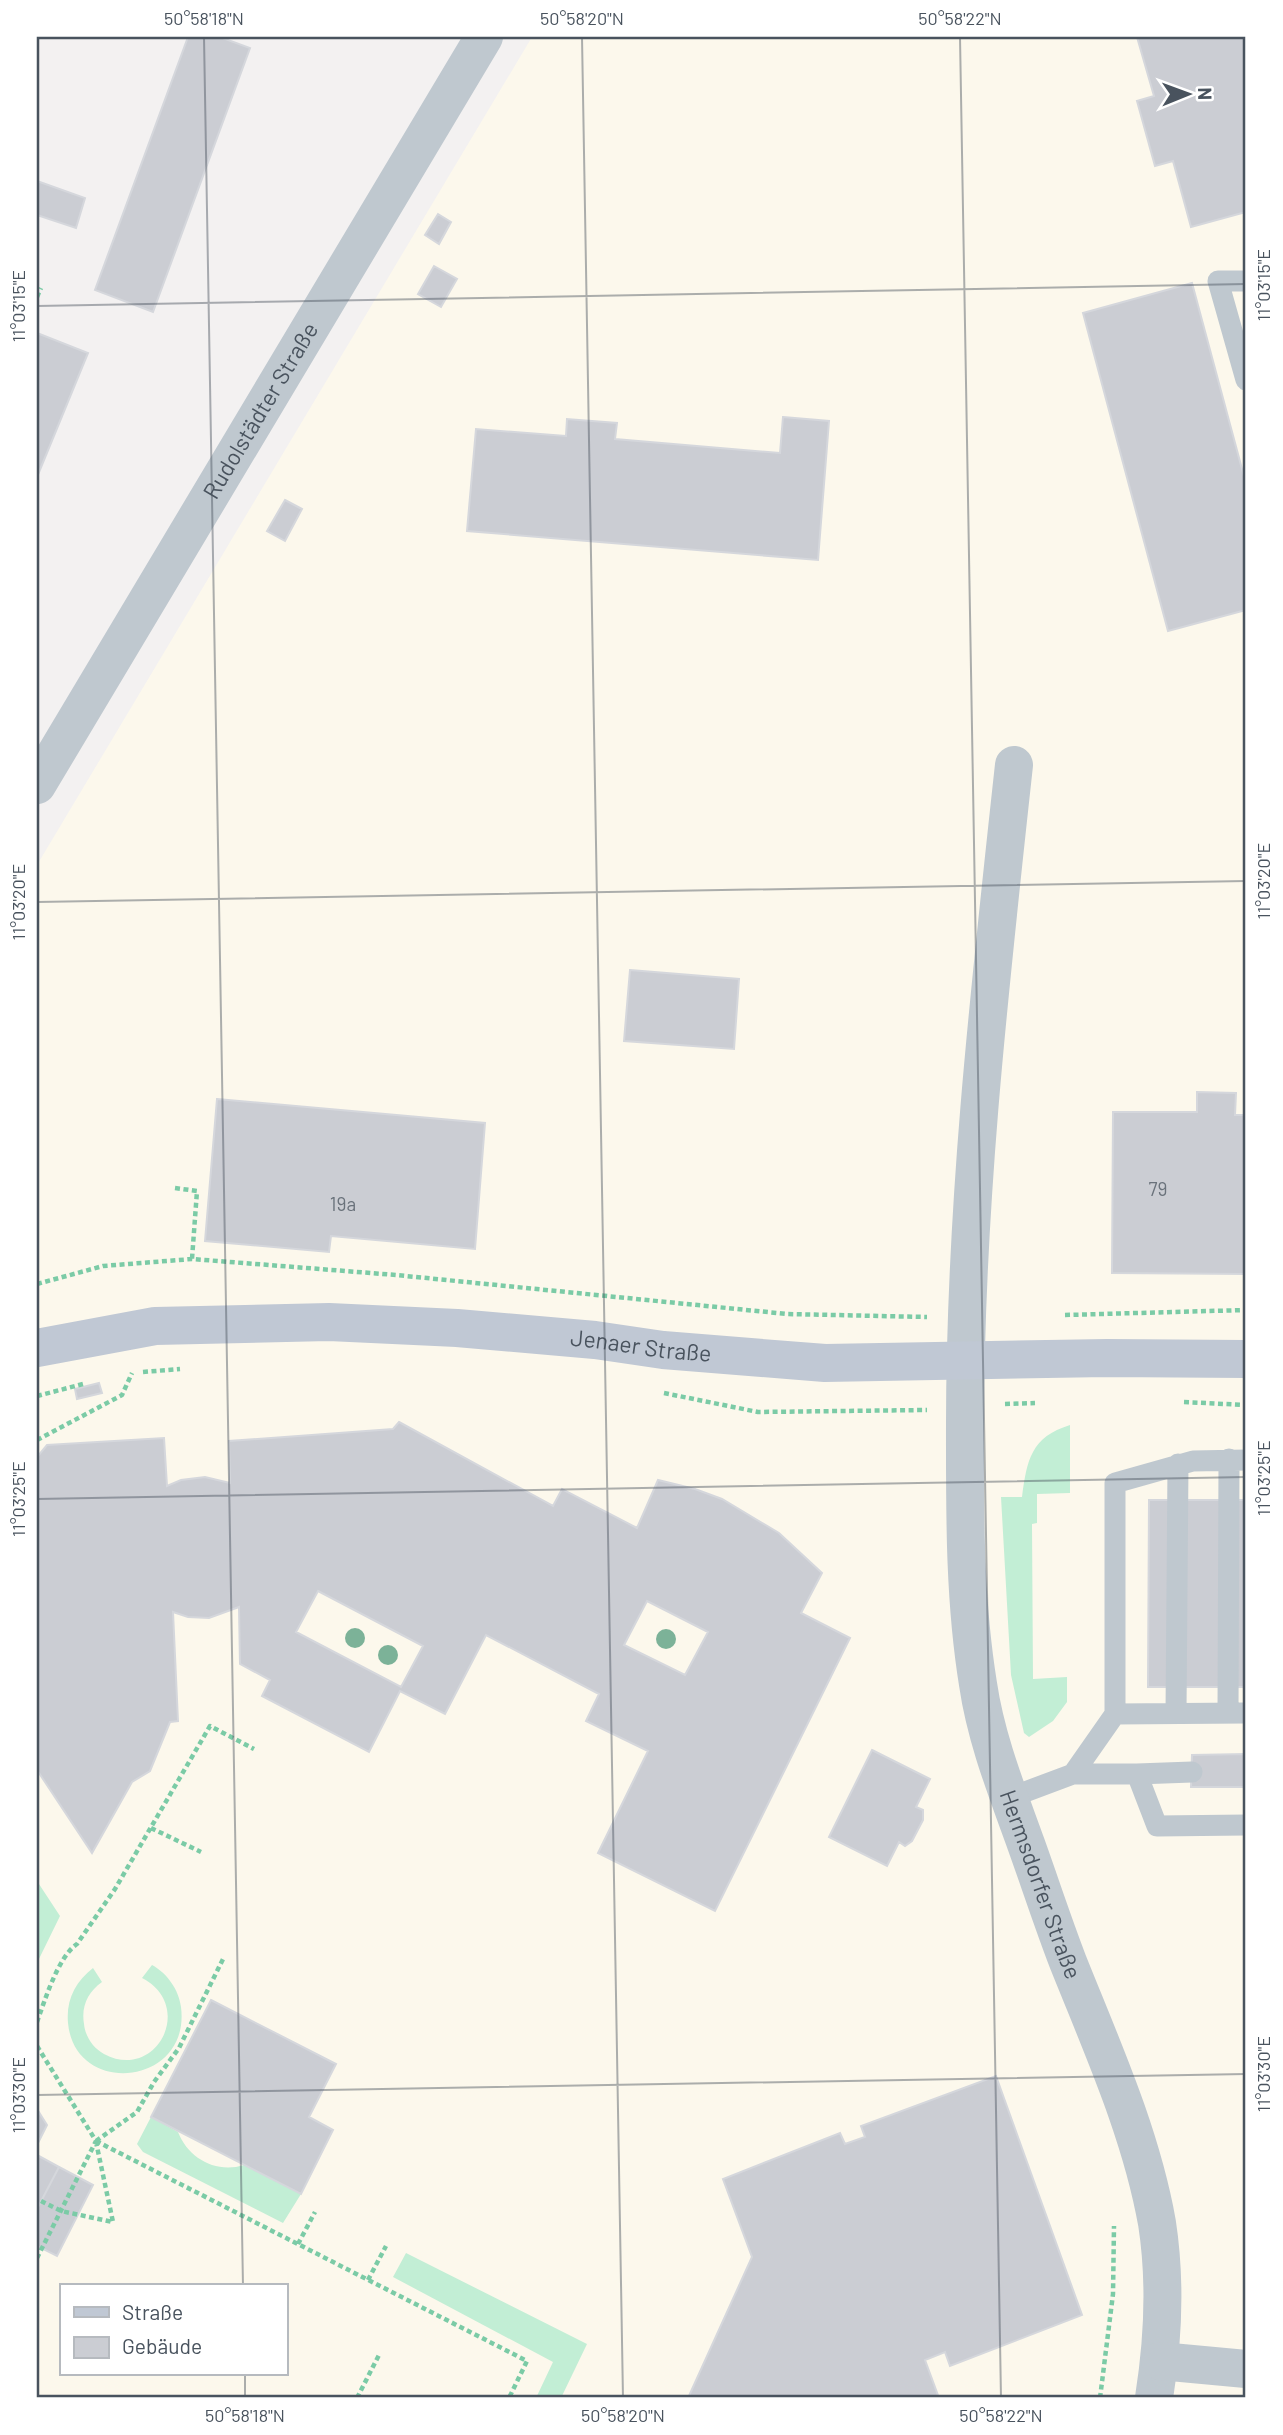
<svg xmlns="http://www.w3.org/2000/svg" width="1283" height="2435" font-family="Barlow,sans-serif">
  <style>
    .commercial { fill: #fcf8ec; fill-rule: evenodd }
    .grass { fill: #c2eed5 }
    .building { fill: #cbcdd3; stroke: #d5d7dc; stroke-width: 2; fill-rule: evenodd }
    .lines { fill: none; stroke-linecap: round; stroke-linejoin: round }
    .path { stroke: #7bcba6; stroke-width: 4.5; stroke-dasharray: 5 3.5; stroke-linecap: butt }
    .service { stroke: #bfc8cf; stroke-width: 21 }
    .minor { stroke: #bfc8cf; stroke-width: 38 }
    .secondary { stroke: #c0c8d4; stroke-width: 38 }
    .tree { fill: #7cb298 }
    .ticks { fill: none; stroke: #49535e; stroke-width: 2; stroke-opacity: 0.45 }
    .labels { text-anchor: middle; stroke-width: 5; stroke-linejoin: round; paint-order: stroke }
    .number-label { font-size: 19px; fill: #6a727b }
    .street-label { font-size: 23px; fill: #49535e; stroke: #fff }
    .neatline { fill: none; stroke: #49535e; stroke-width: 2.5 }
    .ticks-label { font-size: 18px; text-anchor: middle; fill: #49535e }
  </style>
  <rect width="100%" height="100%" fill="#f3f1f1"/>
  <path class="commercial" d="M532,37H1246V2398H37V865ZM61,2286H285V2374H61Z"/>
  <path class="grass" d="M1070,1425V1493L1037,1494V1523L1032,1524L1033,1679L1067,1677V1702L1053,1721L1029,1737L1024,1733L1011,1675L1001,1497H1022C1027,1460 1031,1437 1070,1425Z
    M37,1881L60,1916L37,1963Z
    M152,1965C167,1973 179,1990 181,2007C191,2086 75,2098 68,2023C66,2000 75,1982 93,1968L102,1982C88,1992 81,2006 84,2024C85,2036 93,2048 104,2054C156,2082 196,2006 142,1978Z
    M151,2117L178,2132C188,2158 216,2174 244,2165L301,2194L283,2223L143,2152L137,2144Z
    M406,2253L587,2344L561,2398H536L553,2362L393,2277Z"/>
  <path class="building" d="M188,37H220L250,48L153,312L95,290Z
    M1137,37H1246V212L1191,227L1173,161L1155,166L1137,101L1154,96Z
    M37,181L85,198L76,228L37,215Z
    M438,214L451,222L439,244L425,235Z
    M434,266L457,279L441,307L418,294Z
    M1192,283L1246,484V610L1168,631L1083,313Z
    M37,333L88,353L37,477Z
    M783,417L829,421L818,560L467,531L476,429L566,436L567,419L617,423L615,439L780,453Z
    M285,500L302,509L285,541L267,531Z
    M630,970L739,979L734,1049L624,1041Z
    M1197,1092L1236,1093L1235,1115H1246V1274L1112,1273L1113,1112H1197Z
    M217,1099L485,1123L475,1249L331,1236L329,1252L205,1241Z
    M99,1383L102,1393L77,1399L75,1389Z
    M399,1422L553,1506L562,1489L637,1528L658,1480L695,1489L722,1499L779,1533L822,1573L801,1613L850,1638L715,1911L598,1853L648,1751L586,1721L599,1694L486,1635L445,1714L400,1691L369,1752L262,1696L270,1680L240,1664L239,1607L209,1618L188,1617L173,1612L178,1721L170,1722L150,1771L132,1782L92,1853L37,1770V1457L47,1445L164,1438L167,1486L181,1480L205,1477L230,1483L229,1441L393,1429ZM318,1591L423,1646L401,1687L296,1632ZM647,1601L708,1632L685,1675L624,1645Z
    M1149,1500H1246V1687H1148Z
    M872,1750L930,1779L916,1807L923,1810V1820L912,1841L905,1846L899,1842L887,1866L829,1837Z
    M1246,1754V1787H1191L1192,1755Z
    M211,2000L336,2064L309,2117L333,2130L301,2194L151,2117Z
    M996,2076L1082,2315L950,2366L945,2352L925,2360L939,2398H688L752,2257L723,2179L840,2133L845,2144L865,2137L861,2126Z
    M37,2109L47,2125L37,2145Z
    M37,2155L59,2167L37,2209Z
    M59,2167L93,2185L57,2256L37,2246V2209Z"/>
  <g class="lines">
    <path class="path" d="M37,297L41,288
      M175,1188L197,1191L192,1259
      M37,1284L103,1266L192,1259L396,1275L787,1314L927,1317
      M1065,1315L1246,1310
      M143,1372L180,1369
      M664,1393L758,1412L927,1410
      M37,1396L83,1384
      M1184,1402L1246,1405
      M1005,1404L1035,1403
      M37,1440L122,1395L132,1373
      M151,1828L201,1852
      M37,2022C45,2000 58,1957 77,1944L115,1889L210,1726L254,1749
      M37,2046L96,2141L37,2258
      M96,2141L527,2361L509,2398
      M96,2141L137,2112L154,2082L179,2048L224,1957
      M41,2201L61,2211L113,2222L96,2142
      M298,2244L315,2212
      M368,2280L386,2246
      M357,2398L380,2353
      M1100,2398L1113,2294L1114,2226"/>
    <path class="service" d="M1246,281H1218L1246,380
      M1176,1713L1178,1464
      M1228,1713L1229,1459
      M1115,1714L1246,1713
      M1073,1774H1137L1157,1826L1246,1825
      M1137,1774L1192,1772
      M1009,1798L1073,1774L1115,1714V1483L1193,1461L1246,1460"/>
    <g class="minor">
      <path id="s1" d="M1014,765C990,985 965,1204 965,1425C965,1511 964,1598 978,1684C986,1739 1007,1791 1026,1844C1040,1883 1053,1923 1068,1962C1102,2047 1141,2133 1157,2223C1166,2281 1163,2341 1154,2398"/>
      <path id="s2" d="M37,785L484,37"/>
      <path d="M1160,2361L1246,2369"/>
    </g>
    <path class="secondary" id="s3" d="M37,1348L155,1326L329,1322L457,1328L595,1340L663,1350L825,1363L1107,1358L1246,1359"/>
  </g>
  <g class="tree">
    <circle cx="355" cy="1638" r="10"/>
    <circle cx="666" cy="1639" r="10"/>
    <circle cx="388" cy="1655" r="10"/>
  </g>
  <path class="ticks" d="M204,37L243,2286M582,37L623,2398M960,37L1001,2398M37,306L1246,284M37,902L1246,881M37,1499L1246,1477M37,2095L1246,2074M245,2374V2398"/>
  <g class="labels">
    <g class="number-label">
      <text x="1158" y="1196">79</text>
      <text x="343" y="1211">19a</text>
    </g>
    <g class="street-label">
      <text dy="8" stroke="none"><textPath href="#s2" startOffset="436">Rudolstädter Straße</textPath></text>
      <text dy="8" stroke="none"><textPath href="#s3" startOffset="607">Jenaer Straße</textPath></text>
      <text dy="8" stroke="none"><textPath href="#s1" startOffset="1132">Hermsdorfer Straße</textPath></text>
    </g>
  </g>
  <rect width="1283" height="2435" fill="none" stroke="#ffffff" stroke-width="77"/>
  <rect x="60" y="2284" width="228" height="91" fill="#ffffff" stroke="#b6babf" stroke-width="2"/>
  <rect x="74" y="2307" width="35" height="10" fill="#c0c8d4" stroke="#b6babf" stroke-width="2"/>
  <text x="122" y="2320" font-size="21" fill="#49535e">Straße</text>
  <rect x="74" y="2337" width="35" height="21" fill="#cbcdd3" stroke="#b6babf" stroke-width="2"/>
  <text x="122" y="2354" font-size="21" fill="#49535e">Gebäude</text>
  <g transform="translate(1188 94) rotate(89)" stroke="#ffffff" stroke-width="5" paint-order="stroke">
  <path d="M0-5L12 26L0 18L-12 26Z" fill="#49535e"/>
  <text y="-10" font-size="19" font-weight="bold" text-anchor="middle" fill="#49535e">N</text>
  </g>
  <rect x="38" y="38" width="1206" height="2358" class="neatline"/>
  <g class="ticks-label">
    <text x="204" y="25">50°58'18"N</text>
    <text x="582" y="25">50°58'20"N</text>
    <text x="960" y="25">50°58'22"N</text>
    <text transform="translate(1264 285) rotate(-90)" y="6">11°03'15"E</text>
    <text transform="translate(19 306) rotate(-90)" y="6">11°03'15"E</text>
    <text transform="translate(1264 881) rotate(-90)" y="6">11°03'20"E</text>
    <text transform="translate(19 902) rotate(-90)" y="6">11°03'20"E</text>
    <text transform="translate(1264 1478) rotate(-90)" y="6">11°03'25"E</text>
    <text transform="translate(19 1499) rotate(-90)" y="6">11°03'25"E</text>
    <text transform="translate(1264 2074) rotate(-90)" y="6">11°03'30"E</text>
    <text transform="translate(19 2095) rotate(-90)" y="6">11°03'30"E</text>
    <text x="245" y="2422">50°58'18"N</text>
    <text x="623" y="2422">50°58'20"N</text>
    <text x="1001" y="2422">50°58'22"N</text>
  </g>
</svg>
